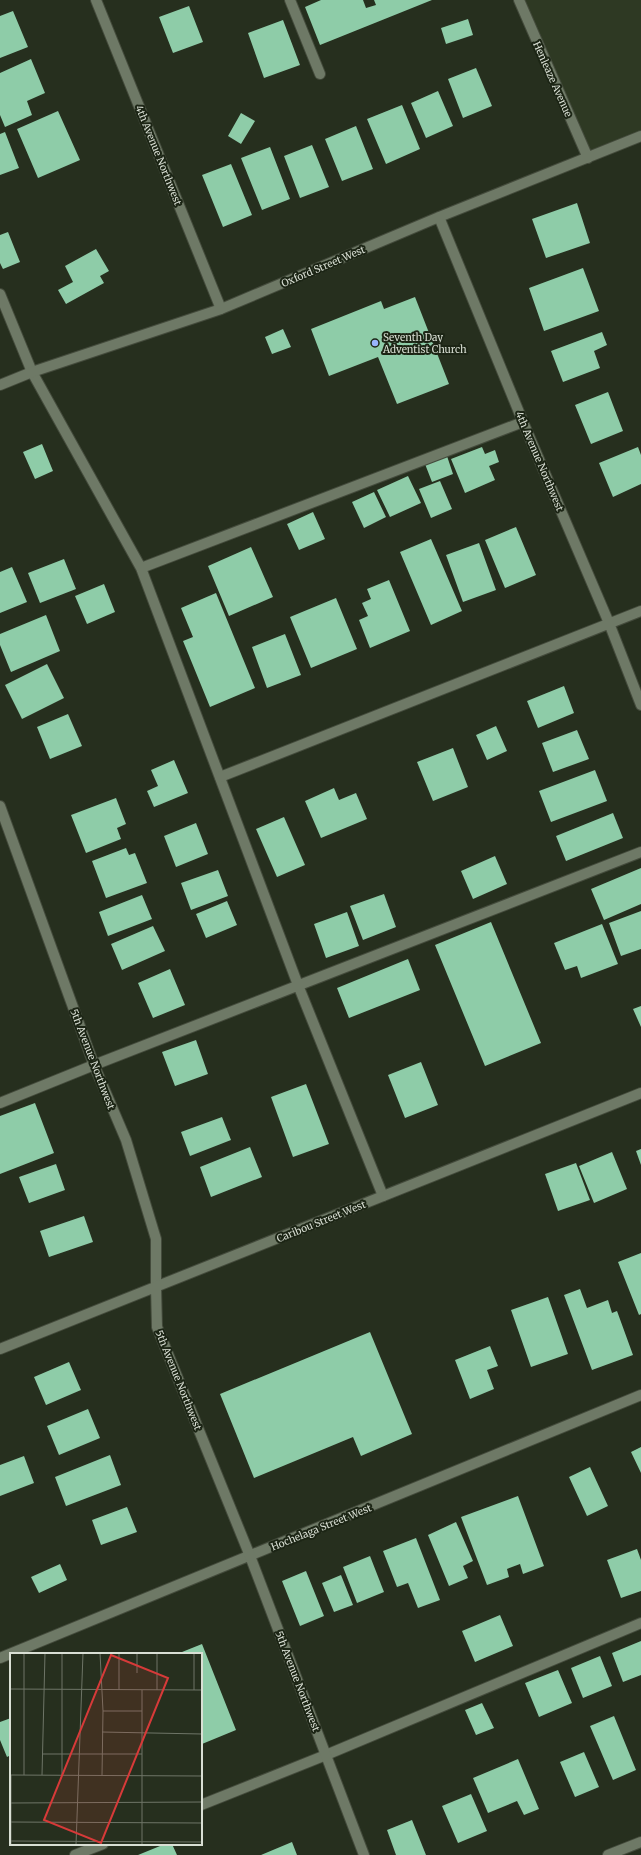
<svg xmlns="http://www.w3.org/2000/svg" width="641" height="1855" font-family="Merriweather,serif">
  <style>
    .built { fill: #2e3923 }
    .building { fill: #8ecca8 }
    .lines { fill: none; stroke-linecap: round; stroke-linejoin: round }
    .service-casing { stroke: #444b3c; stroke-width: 12 }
    .minor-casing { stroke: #444b3c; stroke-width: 12 }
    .tertiary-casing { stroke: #444b3c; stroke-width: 12 }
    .service { stroke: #6e7966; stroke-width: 10 }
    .minor { stroke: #6e7966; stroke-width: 10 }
    .tertiary { stroke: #6e7966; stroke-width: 10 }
    .poi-dot { fill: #99b5fd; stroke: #1c2515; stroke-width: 1.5 }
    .labels { text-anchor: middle; stroke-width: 4; stroke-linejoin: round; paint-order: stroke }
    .street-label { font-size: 10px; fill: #d9dfd4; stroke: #1c2515 }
    .poi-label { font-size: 10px; fill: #d9dfd4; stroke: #1c2515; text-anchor: start }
    .inset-road { fill: none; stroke: #6e7567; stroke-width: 1 }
    .view { fill: #d63a39; fill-opacity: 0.15; stroke: #d63a39; stroke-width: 2 }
    .inset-edge { fill: none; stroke: #d9dfd4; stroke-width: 2 }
  </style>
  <rect width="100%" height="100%" fill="#262f1e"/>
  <path class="built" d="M521,0H641V136L588,158Z"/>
  <path class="building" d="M321,0H363L366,8L376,5L374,0H432L320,45L305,7Z
    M189,6L203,42L173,53L159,17Z
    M13,11L28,47L0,58V16Z
    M468,19L473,35L446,44L441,28Z
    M283,20L300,65L264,78L248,33Z
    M31,59L45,93L27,101L32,115L5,127L0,115V73Z
    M476,68L492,106L463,118L448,79Z
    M438,91L453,126L426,138L411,103Z
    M402,105L420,149L386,164L367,119Z
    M58,111L80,160L38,178L17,129Z
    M241,113L255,121L241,144L228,136Z
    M356,126L373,169L342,181L325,139Z
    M5,132L19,168L0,175V134Z
    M312,145L329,187L300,198L284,156Z
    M270,147L290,199L262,210L241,158Z
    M231,164L252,215L223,227L202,175Z
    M577,203L590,243L546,258L532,219Z
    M8,232L20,262L3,269L0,263V235Z
    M96,249L109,271L100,276L104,283L66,304L58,290L73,282L65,266Z
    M583,268L599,311L544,331L529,288Z
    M415,297L449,384L397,404L378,357L329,376L311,329L381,301L384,309Z
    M283,329L291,347L272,354L265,337Z
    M602,332L607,345L594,351L600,368L563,382L551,351Z
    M608,392L623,431L591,444L575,405Z
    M42,444L53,471L35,479L23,452Z
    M482,447L485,454L495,450L499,462L489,466L495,480L465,493L451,459Z
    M638,447L641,455V484L613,497L599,463Z
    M447,456L453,474L432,482L425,464Z
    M408,476L421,503L390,517L377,490Z
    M440,481L452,509L431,518L419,489Z
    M374,492L386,517L364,528L352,502Z
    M313,512L325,539L299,550L287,524Z
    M516,527L536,575L505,588L485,540Z
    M431,539L462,611L431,625L400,552Z
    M479,543L496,590L463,602L446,555Z
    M251,547L273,597L229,616L208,566Z
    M64,559L76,589L40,603L28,573Z
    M12,567L27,602L0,613V572Z
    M389,580L410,631L370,648L359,620L368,616L362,603L371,599L367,589Z
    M104,584L115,612L87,624L75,596Z
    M216,593L255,688L210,707L183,641L193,637L181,608Z
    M336,598L357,649L311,668L290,617Z
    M46,615L60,651L11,672L0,645V634Z
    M285,634L301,675L267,688L252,647Z
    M47,664L64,698L22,719L5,685Z
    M564,686L574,713L538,728L527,701Z
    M68,714L82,746L50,759L37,727Z
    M496,726L507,751L487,760L476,735Z
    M577,730L589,759L553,772L542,743Z
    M453,748L468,787L433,801L417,762Z
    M174,760L188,793L154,807L147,791L158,786L151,770Z
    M595,770L607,801L551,822L539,791Z
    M334,788L339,800L356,793L367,819L321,838L305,801Z
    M116,798L126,824L117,828L121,839L86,853L71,815Z
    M613,813L623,838L566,861L556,836Z
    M284,817L305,865L277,877L256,829Z
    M196,823L208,854L176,867L164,836Z
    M126,848L129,855L135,853L147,883L106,898L92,861Z
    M495,856L507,884L473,899L461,871Z
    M641,868V904L604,920L591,889Z
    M218,870L228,896L191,910L181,883Z
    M384,894L396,927L363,940L350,906Z
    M142,895L152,919L108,936L99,912Z
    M227,901L237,925L206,938L196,914Z
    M641,911V949L621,956L609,923Z
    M347,912L359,946L326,958L314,924Z
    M491,922L541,1043L485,1066L435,945Z
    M602,924L618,964L581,978L577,966L565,970L554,943Z
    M153,926L165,951L122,970L111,944Z
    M408,959L420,990L349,1018L337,988Z
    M170,969L185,1005L153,1018L138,983Z
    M641,1006V1027L633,1009Z
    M196,1040L208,1074L175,1086L162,1052Z
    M421,1062L438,1105L405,1118L388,1075Z
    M306,1084L329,1144L293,1157L271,1097Z
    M35,1103L54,1153L0,1174V1116Z
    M222,1117L231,1140L190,1156L181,1132Z
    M250,1147L262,1177L211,1197L200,1167Z
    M641,1149V1165L636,1151Z
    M612,1152L627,1189L594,1203L579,1166Z
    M576,1163L590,1200L558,1211L545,1174Z
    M56,1164L65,1190L29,1203L19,1177Z
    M84,1216L93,1242L49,1257L40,1231Z
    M641,1253V1314L639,1315L618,1262Z
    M580,1289L587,1308L608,1300L612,1313L617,1311L633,1355L592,1370L564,1295Z
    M548,1297L568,1354L531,1367L511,1310Z
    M370,1332L412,1434L361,1456L353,1437L254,1478L220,1394Z
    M490,1346L498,1366L487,1370L494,1389L470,1399L455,1360Z
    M69,1362L81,1390L46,1405L34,1377Z
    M88,1409L100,1438L59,1455L47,1426Z
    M641,1447V1473L631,1452Z
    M110,1455L121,1485L66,1506L55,1477Z
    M24,1456L34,1483L0,1496V1465Z
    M590,1467L608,1506L587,1516L569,1477Z
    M518,1496L544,1566L523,1574L520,1564L507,1569L509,1577L487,1585L461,1517Z
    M127,1507L137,1532L101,1545L92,1520Z
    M456,1522L473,1561L463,1566L468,1578L449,1586L428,1535Z
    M416,1538L440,1600L418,1608L408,1583L397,1587L383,1551Z
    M637,1549L641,1560V1591L621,1598L607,1560Z
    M370,1556L384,1592L357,1603L343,1567Z
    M60,1564L67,1580L39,1593L31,1577Z
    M306,1571L324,1616L300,1626L282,1581Z
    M341,1575L353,1605L334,1612L322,1583Z
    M500,1615L513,1646L475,1662L462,1631Z
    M641,1641V1675L623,1682L612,1653Z
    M202,1644L236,1730L202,1744L201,1654H177Z
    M600,1656L612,1686L583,1698L571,1668Z
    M558,1670L572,1703L539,1717L525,1683Z
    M482,1703L494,1728L476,1735L465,1710Z
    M614,1716L636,1770L613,1780L590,1726Z
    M11,1718V1755L7,1757L0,1740V1722Z
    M584,1752L599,1787L575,1797L560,1762Z
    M518,1759L539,1809L524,1815L517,1801L488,1813L473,1778Z
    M471,1794L487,1831L458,1843L442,1806Z
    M412,1820L426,1855H396L387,1830Z
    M292,1842L297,1855H261Z
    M165,1844H172L177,1855H138Z"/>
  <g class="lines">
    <g class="service-casing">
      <path id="service" d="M290,0L320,74
        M0,294L32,372L141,568L298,985L383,1196
        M141,568L523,422
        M0,1103L94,1065L641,852
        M201,1805L326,1755L641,1623
        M75,1855L103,1844"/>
    </g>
    <g class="minor-casing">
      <path id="minor" d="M96,0L221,309
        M519,0L588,158
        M439,217L523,422L609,623L641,705
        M0,385L32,372L221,309L439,217L641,136
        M220,777L641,611
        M0,806L94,1065L126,1140L156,1239V1287
        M0,1658L641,1395
        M608,1855L641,1842"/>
    </g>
    <g class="tertiary-casing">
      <path id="tertiary" d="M156,1287L157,1327L250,1556L364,1855
        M0,1349L641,1093"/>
    </g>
    <use href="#service" class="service"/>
    <use href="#minor" class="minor"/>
    <use href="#tertiary" class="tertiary"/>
  </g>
  <circle class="poi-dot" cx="375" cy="343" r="4"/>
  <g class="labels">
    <g class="street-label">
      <text transform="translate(553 79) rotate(66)" y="4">Henleaze Avenue</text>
      <text transform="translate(159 155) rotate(68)" y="4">4th Avenue Northwest</text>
      <text transform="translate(323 266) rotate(-23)" y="4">Oxford Street West</text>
      <text transform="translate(540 461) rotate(67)" y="4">4th Avenue Northwest</text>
      <text transform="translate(93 1059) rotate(69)" y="4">5th Avenue Northwest</text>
      <text transform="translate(321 1221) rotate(-22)" y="4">Caribou Street West</text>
      <text transform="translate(179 1380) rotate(68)" y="4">5th Avenue Northwest</text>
      <text transform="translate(321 1527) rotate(-22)" y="4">Hochelaga Street West</text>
      <text transform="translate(298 1681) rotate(69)" y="4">5th Avenue Northwest</text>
    </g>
    <g class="poi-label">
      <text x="383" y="341">Seventh Day<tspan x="383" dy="12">Adventist Church</tspan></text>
    </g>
  </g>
  <g transform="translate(10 1653)">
    <rect width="192" height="192" fill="#262f1e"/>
    <path class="inset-road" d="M52,0V122M90,0L93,58L92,122M109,0V37M147,0V37M184,0V37M127,20V0M0,36L192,37M93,58H132M92,79L192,81M33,101H132M0,122L192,123M14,122V0M32,122L35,0M0,150L192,149M0,169L192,170M0,188L192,189M1,192V122M66,192L73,0M132,192V37"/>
    <path class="view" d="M101,2L158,25L91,190L34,167Z"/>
    <rect width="192" height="192" class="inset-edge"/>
  </g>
</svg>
